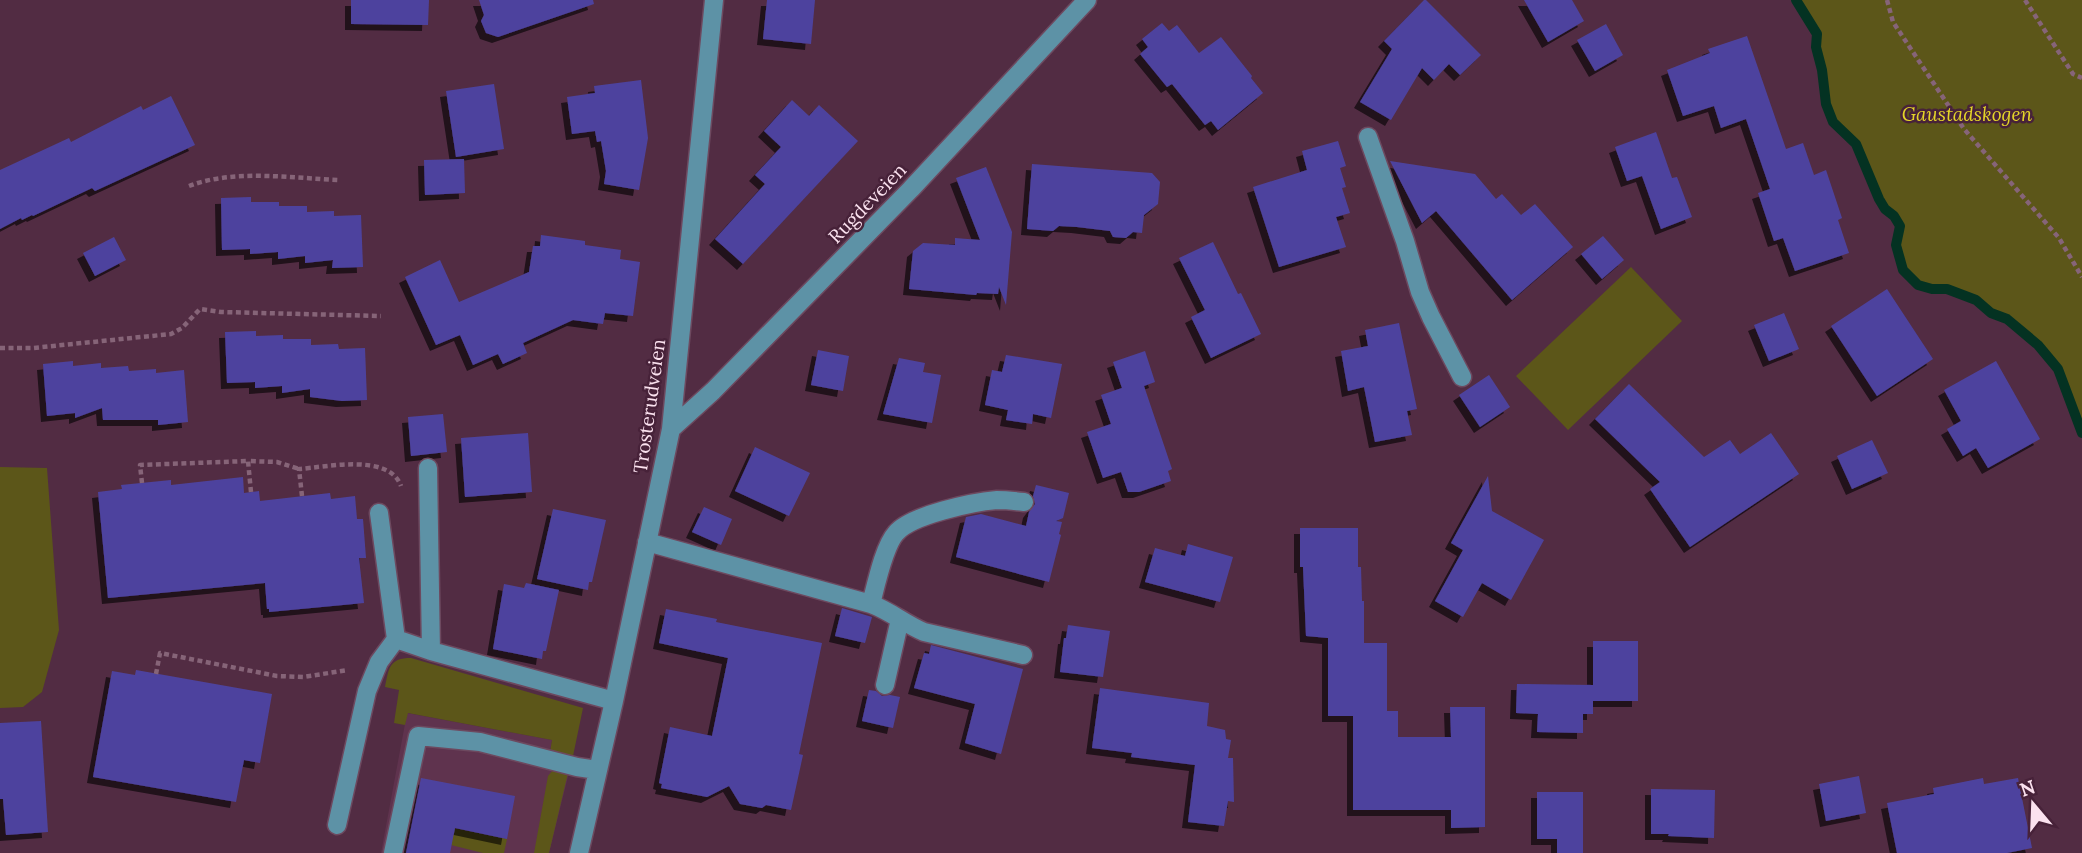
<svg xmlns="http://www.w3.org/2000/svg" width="2082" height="853" viewBox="0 0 2082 853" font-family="Lora,serif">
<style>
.built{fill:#5f334e}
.green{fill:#5c5619}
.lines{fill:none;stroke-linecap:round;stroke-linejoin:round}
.stream{stroke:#043222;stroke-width:10}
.building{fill:#4d439e;filter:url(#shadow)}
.minor-casing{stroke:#6d495f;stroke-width:21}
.path{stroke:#866478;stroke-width:4.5;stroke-dasharray:5 3.5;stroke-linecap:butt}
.minor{stroke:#5d92a6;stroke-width:18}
.labels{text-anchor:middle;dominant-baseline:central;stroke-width:5;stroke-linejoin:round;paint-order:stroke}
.park-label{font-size:19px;font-style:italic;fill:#e4d528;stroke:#472239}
.street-label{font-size:19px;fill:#fbe2ef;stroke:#472239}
</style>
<defs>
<filter id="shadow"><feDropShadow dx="-6" dy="6" stdDeviation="0" flood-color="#0009"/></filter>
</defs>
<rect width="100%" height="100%" fill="#522c43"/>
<path class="built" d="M407 713 552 740 550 752 573 756 549 853H381Z"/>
<path class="green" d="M1796 0H2082V433L2058 369 2038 345 2007 319 1991 313 1976 300 1947 289H1932L1918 285 1903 270 1896 245 1900 226 1894 216 1885 209 1879 199 1856 144 1833 122 1826 104 1822 70 1816 47 1817 34Z
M1631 267 1682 321 1568 430 1516 376Z
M0 467 47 468 59 630 42 692 23 707 0 708Z
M411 658 583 708 573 756 550 752 552 740 408 713 405 725 394 723 399 690 385 687C389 668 389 658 411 658Z
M553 770 568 773 549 853H534L548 776Z
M454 828 507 839 504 853H483L451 845Z"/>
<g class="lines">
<path class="stream" d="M1796 0 1817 34 1816 47 1822 70 1826 104 1833 122 1856 144 1879 199 1885 209 1894 216 1900 226 1896 245 1903 270 1918 285 1932 289H1947L1976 300 1991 313 2007 319 2038 345 2058 369 2082 433"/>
</g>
<path class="building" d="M351 0H429L428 25 351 24Z
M479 0H593L594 4 498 37 486 33 481 21 484 15Z
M767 0H815L811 44 763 39Z
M1424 0H1426L1481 55 1460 75 1449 64 1434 80 1422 68 1391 120 1360 102 1392 49 1384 41Z
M1524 0H1572L1584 21 1548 42Z
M1162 23 1169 31 1177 25 1199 53 1221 37 1252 76 1251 78 1263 93 1218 130 1211 121 1205 125 1172 84 1167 87 1140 54 1148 47 1142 39Z
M1606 24 1623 55 1595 71 1577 40Z
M1747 36 1786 149 1803 143 1814 175 1826 170 1842 218 1838 220 1849 253 1795 271 1783 238 1774 241 1758 193 1770 189 1746 119 1721 128 1714 106 1683 116 1667 70 1710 53 1708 49Z
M641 80 648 138 639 190 604 184 606 171 601 141 597 142 595 131 572 134 567 97 595 93 594 86Z
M494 84 504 149 456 157 446 91Z
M171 96 195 145 95 191 92 188 33 216 32 215 22 220 21 218 0 229V170L69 138 71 142 141 106 143 110Z
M792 100 809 116 819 105 858 141 743 264 715 239 765 184 755 175 781 147 764 131Z
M1656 132 1672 178 1677 177 1692 217 1661 229 1642 176 1627 181 1615 147Z
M1338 141 1346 166 1340 168 1346 187 1342 188 1350 213 1336 217 1346 247 1279 267 1253 187 1307 170 1302 151Z
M464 159 465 193 425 195 424 160Z
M1390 161 1475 174 1496 199 1502 194 1521 215 1535 204 1573 247 1512 300 1436 211 1422 223Z
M1032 164 1152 173 1160 182 1158 204 1144 215 1142 233 1133 232 1126 238 1113 237 1110 231 1077 227 1059 226 1053 231 1027 229Z
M986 167 1012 232 1006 305 999 287 998 294 977 293 976 295 909 289 913 251 923 243 955 245V238L980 240 956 178Z
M251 197V202H279V206H307V212L334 211V216L361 215 363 267 332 268 333 260 305 263V256L278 259V252L250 254V249L222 250 221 198Z
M541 235 585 241V245L621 250 620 259 640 262 633 316 605 313 603 324 573 320 523 343 527 353 503 364 498 354 473 365 460 335 436 345 405 277 440 260 459 302 529 272 533 246H540Z
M1603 236 1624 260 1602 279 1581 254Z
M114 237 126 260 95 276 83 253Z
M1213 242 1238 294 1241 293 1261 334 1211 358 1191 317 1205 310 1179 258Z
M1887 289 1933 359 1877 396 1831 326Z
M1784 313 1799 349 1769 361 1754 325Z
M1399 323 1417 409 1407 411 1412 435 1375 442 1364 387 1348 391 1341 351 1368 346 1365 330Z
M256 331V336L283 335V339H311V345L338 344 339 349 365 348 367 400 342 401 310 397V389L282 393V386L255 388V382L227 383 225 332Z
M818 350 849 356 843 391 811 385Z
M1145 351 1155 382 1144 386 1172 469 1168 471 1171 481 1139 492H1128L1121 472 1103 478 1087 432 1111 424 1101 395 1122 388 1113 362Z
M1006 355 1062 364 1051 418 1033 414 1032 424 1006 420 1008 410 985 405 992 370 1002 372Z
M899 358 925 363 923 372 941 375 932 423 883 414Z
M73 361V366L101 363V368L128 366 129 371 156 369V373L184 370 188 422 158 425V420H103L102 408 75 418V413L47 416 43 364Z
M1996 361 2040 439 1988 468 1976 448 1963 456 1947 429 1961 421 1944 390Z
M1489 375 1510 407 1480 427 1459 395Z
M1629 384 1704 457 1730 440 1740 454 1771 433 1799 474 1690 547 1650 489 1660 482 1595 419Z
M443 414 447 452 411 456 408 417Z
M528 433 532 492 465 497 461 438Z
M1872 440 1888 473 1852 489 1837 456Z
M755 447 810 473 789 516 735 491Z
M1488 476 1492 511 1544 540 1511 600 1482 583 1463 617 1435 601 1463 550 1451 543Z
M243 477 244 493 259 491 260 501 330 493 331 499 355 496 357 519H363L366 558H359L364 603 269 612V609H267L265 583 108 598 98 492 122 489 121 485 171 480V485Z
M1036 485 1069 493 1063 518 1056 521 1062 522 1059 534 1061 535 1049 582 956 557 966 517 981 514 1026 526 1029 512 1035 504 1033 496Z
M704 507 732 519 721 545 692 532Z
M553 509 606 520 592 582H589L588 590 537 579Z
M1300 528H1358V567H1361L1362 601H1364V643H1387V711H1398V737H1451L1450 707H1485V827L1451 828V810H1353V716H1328V638L1306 636 1303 567H1300Z
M1188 544 1233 557 1220 602 1145 582 1155 548 1185 556Z
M526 583 559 590 546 651H543L542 659 493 649 504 584 524 588Z
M842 608 872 617 865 643 835 636Z
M666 609 717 619 716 622 822 643 799 754 803 755 791 810 766 805 762 808 740 804 729 786 707 797 661 788 662 784 659 783 670 727 712 736 728 658 659 643Z
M1068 625 1110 631 1103 677 1060 672 1064 638H1066Z
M1593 641H1638V701H1593V714H1583V733L1537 732 1538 714 1516 713 1517 684 1593 685Z
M931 645 1023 669 1001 754 965 743 975 704 914 688 924 653 929 654Z
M136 670 272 694 260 763 244 760 236 802 93 777 112 671 135 675Z
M1100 688 1209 703 1207 726 1225 730 1226 739 1231 740 1228 758H1233L1234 802 1228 801 1224 826 1188 822 1195 765 1131 757 1132 753 1092 748Z
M869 690 876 691 882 696 890 695 900 697 893 728 862 721Z
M41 721 48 832 6 835 3 799H0V723Z
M1859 776 1866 813 1826 821 1819 784Z
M421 778 515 796 507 839 455 828 450 853H406Z
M1983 778 1984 784 2018 778 2032 848 2007 853H1897L1887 803 1934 794 1933 788Z
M1651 789 1715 790 1714 838 1668 836 1669 834H1651Z
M1537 792H1583V853H1557V839H1537Z"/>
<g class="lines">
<g class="minor-casing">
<path id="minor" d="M1368 137 1405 241 1420 292 1431 317 1462 377
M671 429 713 391 911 189 1087 0
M428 468 431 651
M379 513 396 639 431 651 614 701
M647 542 871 604C890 611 905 624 924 632L1023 655
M871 604C876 585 884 546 896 533 911 515 973 502 997 500 1006 500 1015 501 1024 502
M885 685 900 619
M337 825 367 691 379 662 396 639
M393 853 418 736 480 742 577 767 597 770
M579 853 614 701 671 429 714 0"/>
</g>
<path class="path" d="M1887 0 1893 22 1964 129 2059 238 2082 277
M2025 0 2073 74 2082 78
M189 186C233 169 291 178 338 180
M0 348H33L171 334 182 328 200 309 221 312 381 316
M142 483 140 465 248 461
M251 492 248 461 277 462 299 469
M302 496 299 469C327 467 389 453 401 486
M156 674 160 653 277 676 303 677 348 670"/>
<use href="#minor" class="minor"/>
</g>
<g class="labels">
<g class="park-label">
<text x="1967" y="114">Gaustadskogen</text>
</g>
<g class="street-label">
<text transform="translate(867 203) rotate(-46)">Rugdeveien</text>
<text transform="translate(649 406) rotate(-82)">Trosterudveien</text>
</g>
</g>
<g transform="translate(2033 804) rotate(341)" stroke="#472239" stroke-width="5" paint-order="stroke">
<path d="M0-5L12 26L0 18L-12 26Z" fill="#fbe2ef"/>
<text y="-10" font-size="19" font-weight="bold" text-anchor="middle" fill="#fbe2ef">N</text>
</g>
</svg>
